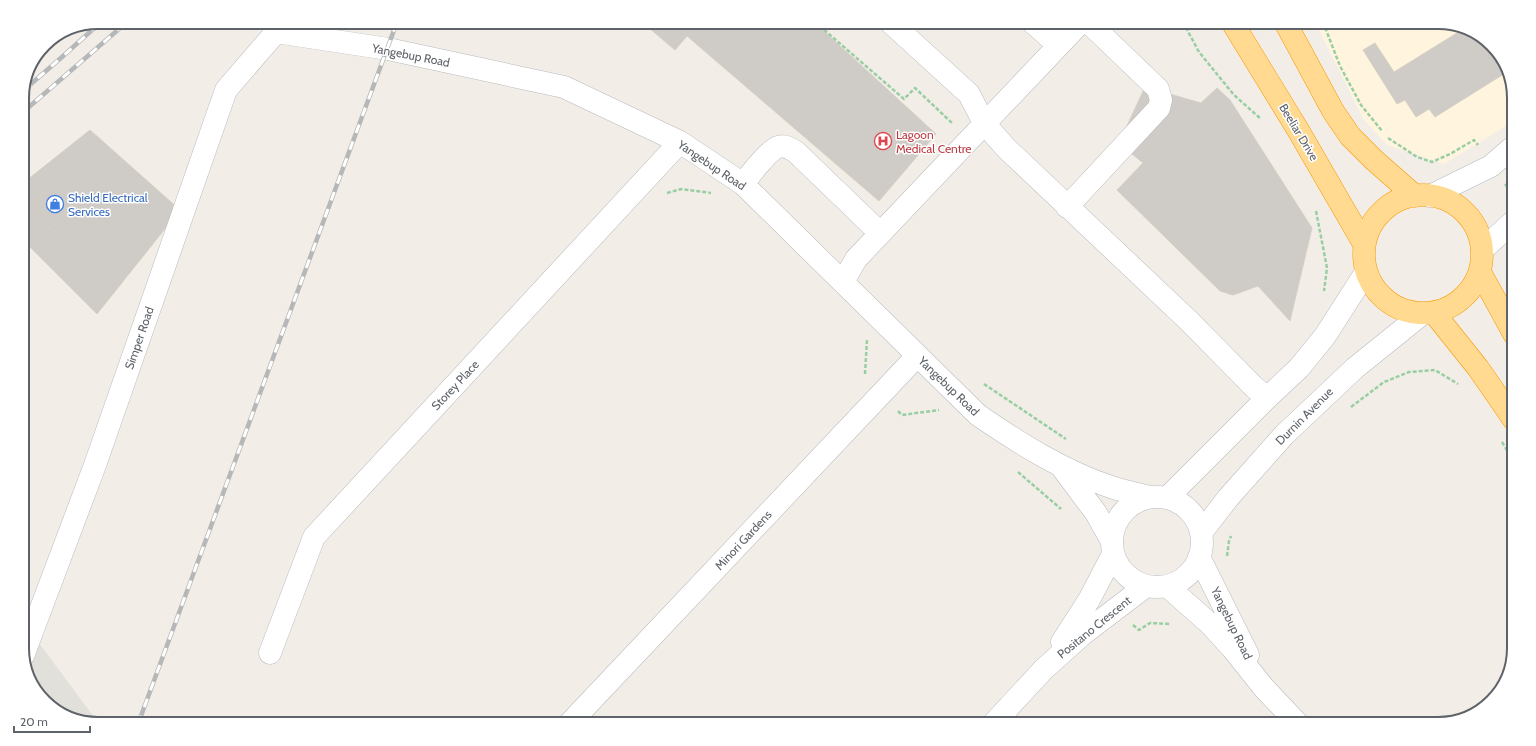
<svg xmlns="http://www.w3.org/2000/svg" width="1536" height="746" viewBox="0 0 1536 746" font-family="Cabin,sans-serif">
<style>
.commercial{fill:#fff5de}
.industrial{fill:#e2e0db}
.building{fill:#cfcbc6;stroke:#d7d0c4}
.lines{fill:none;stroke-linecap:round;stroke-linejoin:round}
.minor-casing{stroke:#b7babf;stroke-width:23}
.highway-casing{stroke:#f89700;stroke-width:23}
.path{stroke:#99cea4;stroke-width:2.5;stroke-dasharray:4 2;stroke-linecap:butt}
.minor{stroke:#fff;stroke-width:22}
.highway{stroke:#ffda90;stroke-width:22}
.rail-casing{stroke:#b6b7b8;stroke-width:4.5}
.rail{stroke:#fff;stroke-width:3;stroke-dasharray:9;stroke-linecap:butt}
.labels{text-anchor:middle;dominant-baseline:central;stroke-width:3;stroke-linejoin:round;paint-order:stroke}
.street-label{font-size:12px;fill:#5e6369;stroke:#fff}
.health-label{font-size:12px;fill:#be3a42;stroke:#fff;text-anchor:start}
.shop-label{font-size:12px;fill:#366cbe;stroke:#fff;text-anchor:start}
.rim{fill:none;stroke:#5e6369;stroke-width:2}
</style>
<rect width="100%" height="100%" fill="#f2eee7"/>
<path class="commercial" d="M1315 22H1438L1472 30 1501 55 1514 93V121L1444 164 1387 145 1364 120Z"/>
<path class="industrial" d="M22 620 99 724 64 716 35 691 22 653Z"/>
<path class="building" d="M642 22H814L936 134 879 201 687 36 675 50Z
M1465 28 1472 30 1501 55 1507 72 1435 117 1429 109 1416 117 1405 100 1397 104 1363 50 1375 43 1394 72Z
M1145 87 1201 103 1217 88 1230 100 1312 228 1290 321 1258 286 1233 295 1220 291 1117 190 1143 163 1119 143Z
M90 130 180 210 97 314 22 239V184Z
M57 181 76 202 78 206 69 208 50 229 30 207Z"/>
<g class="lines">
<g class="minor-casing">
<path id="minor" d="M890 22 969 94 984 123 1006 148 1189 321 1254 387 1267 398
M1032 22 1058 45
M743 184C749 176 769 150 778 147 785 145 790 148 796 152L880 233
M1430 196 1491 166 1514 146
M1067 207 1159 108 1161 100 1158 89 1088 22
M1482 250 1514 221
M843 282 856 259 1081 22
M1063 469 1096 513 1111 540
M1112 542a45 45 0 1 1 90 0a45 45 0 1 1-90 0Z
M1167 498 1267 398 1299 368 1325 336 1366 272
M1201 533 1228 498 1284 435 1355 368 1422 314
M1199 557 1248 655
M1167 586 1210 624 1232 648 1264 688 1298 724
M1062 642 1089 600 1113 554
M270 653 314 537 680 142
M23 656 95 465 226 90 276 32 388 49 564 87 680 142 743 184 978 415C1019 443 1063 471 1111 487 1123 491 1137 494 1150 497
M569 724 917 356
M993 724 1044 669 1083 634 1146 586"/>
</g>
<g class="highway-casing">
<path id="highway" d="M1232 22 1298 130 1364 244
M1285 22 1333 111 1350 136 1374 160 1415 196
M1364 254a59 59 0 1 1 118 0a59 59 0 1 1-118 0Z
M1480 272 1514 334
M1434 313 1478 368 1514 420"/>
</g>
<path class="path" d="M815 22 904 99 915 88 952 123
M1183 22 1199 52 1234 95 1261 119
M1323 22 1340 66 1361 105 1382 131
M1388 138 1417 157 1432 162 1450 154 1474 140 1478 145
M1505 184 1514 196
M667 193 681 189 711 193
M1316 211 1327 268 1324 291
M865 374 867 339
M984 384 1066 439
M1351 407 1384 382 1409 372 1435 370 1458 384
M898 411 902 415 939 410
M1502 442 1514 462
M1018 472 1061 509
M1227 556 1229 541 1231 536
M1133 625 1139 630 1150 623 1171 624"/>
<use href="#minor" class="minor"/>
<use href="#highway" class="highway"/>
<g class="rail-casing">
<path id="rail" d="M24 90 62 57 101 22
M22 113 127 22
M138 724 397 22"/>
</g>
<use href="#rail" class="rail"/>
</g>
<defs>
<g id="hospital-ring" transform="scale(0.9)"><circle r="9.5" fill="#fff" stroke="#e0444e" stroke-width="1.5"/><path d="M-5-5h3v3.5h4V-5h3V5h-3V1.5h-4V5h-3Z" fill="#e0444e"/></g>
<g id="shop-ring" transform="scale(0.9)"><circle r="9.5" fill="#fff" stroke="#3f7fe0" stroke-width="1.5"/><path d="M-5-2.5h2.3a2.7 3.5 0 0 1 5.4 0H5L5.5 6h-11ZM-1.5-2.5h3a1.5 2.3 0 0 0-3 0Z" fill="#3f7fe0"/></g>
</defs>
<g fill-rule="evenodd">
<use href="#hospital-ring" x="883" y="141"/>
<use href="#shop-ring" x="55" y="204"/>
</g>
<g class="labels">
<g class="street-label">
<text transform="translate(411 55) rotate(11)">Yangebup Road</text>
<text transform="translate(1299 132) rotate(59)">Beeliar Drive</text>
<text transform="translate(712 165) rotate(34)">Yangebup Road</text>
<text transform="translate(139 338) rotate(-71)">Simper Road</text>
<text transform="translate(455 385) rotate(-47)">Storey Place</text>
<text transform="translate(949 386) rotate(44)">Yangebup Road</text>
<text transform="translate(1304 416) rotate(-45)">Durnin Avenue</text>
<text transform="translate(743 540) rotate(-47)">Minori Gardens</text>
<text transform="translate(1232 623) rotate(64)">Yangebup Road</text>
<text transform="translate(1094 627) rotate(-39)">Positano Crescent</text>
</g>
<g class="health-label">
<text x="896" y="134">Lagoon<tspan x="896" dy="14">Medical Centre</tspan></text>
</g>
<g class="shop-label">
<text x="68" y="197">Shield Electrical<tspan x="68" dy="14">Services</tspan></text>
</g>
</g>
<path d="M0 0H1536V746H0ZM98 29H1438A69 69 0 0 1 1507 98V648A69 69 0 0 1 1438 717H98A69 69 0 0 1 29 648V98A69 69 0 0 1 98 29Z" fill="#fff" fill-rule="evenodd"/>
<path class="rim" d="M98 29H1438A69 69 0 0 1 1507 98V648A69 69 0 0 1 1438 717H98A69 69 0 0 1 29 648V98A69 69 0 0 1 98 29Z"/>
<path d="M14 726v6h76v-6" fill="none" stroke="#5e6369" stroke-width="2"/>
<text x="20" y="726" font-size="12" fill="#5e6369" stroke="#ffffff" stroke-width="3" paint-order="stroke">20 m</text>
</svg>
